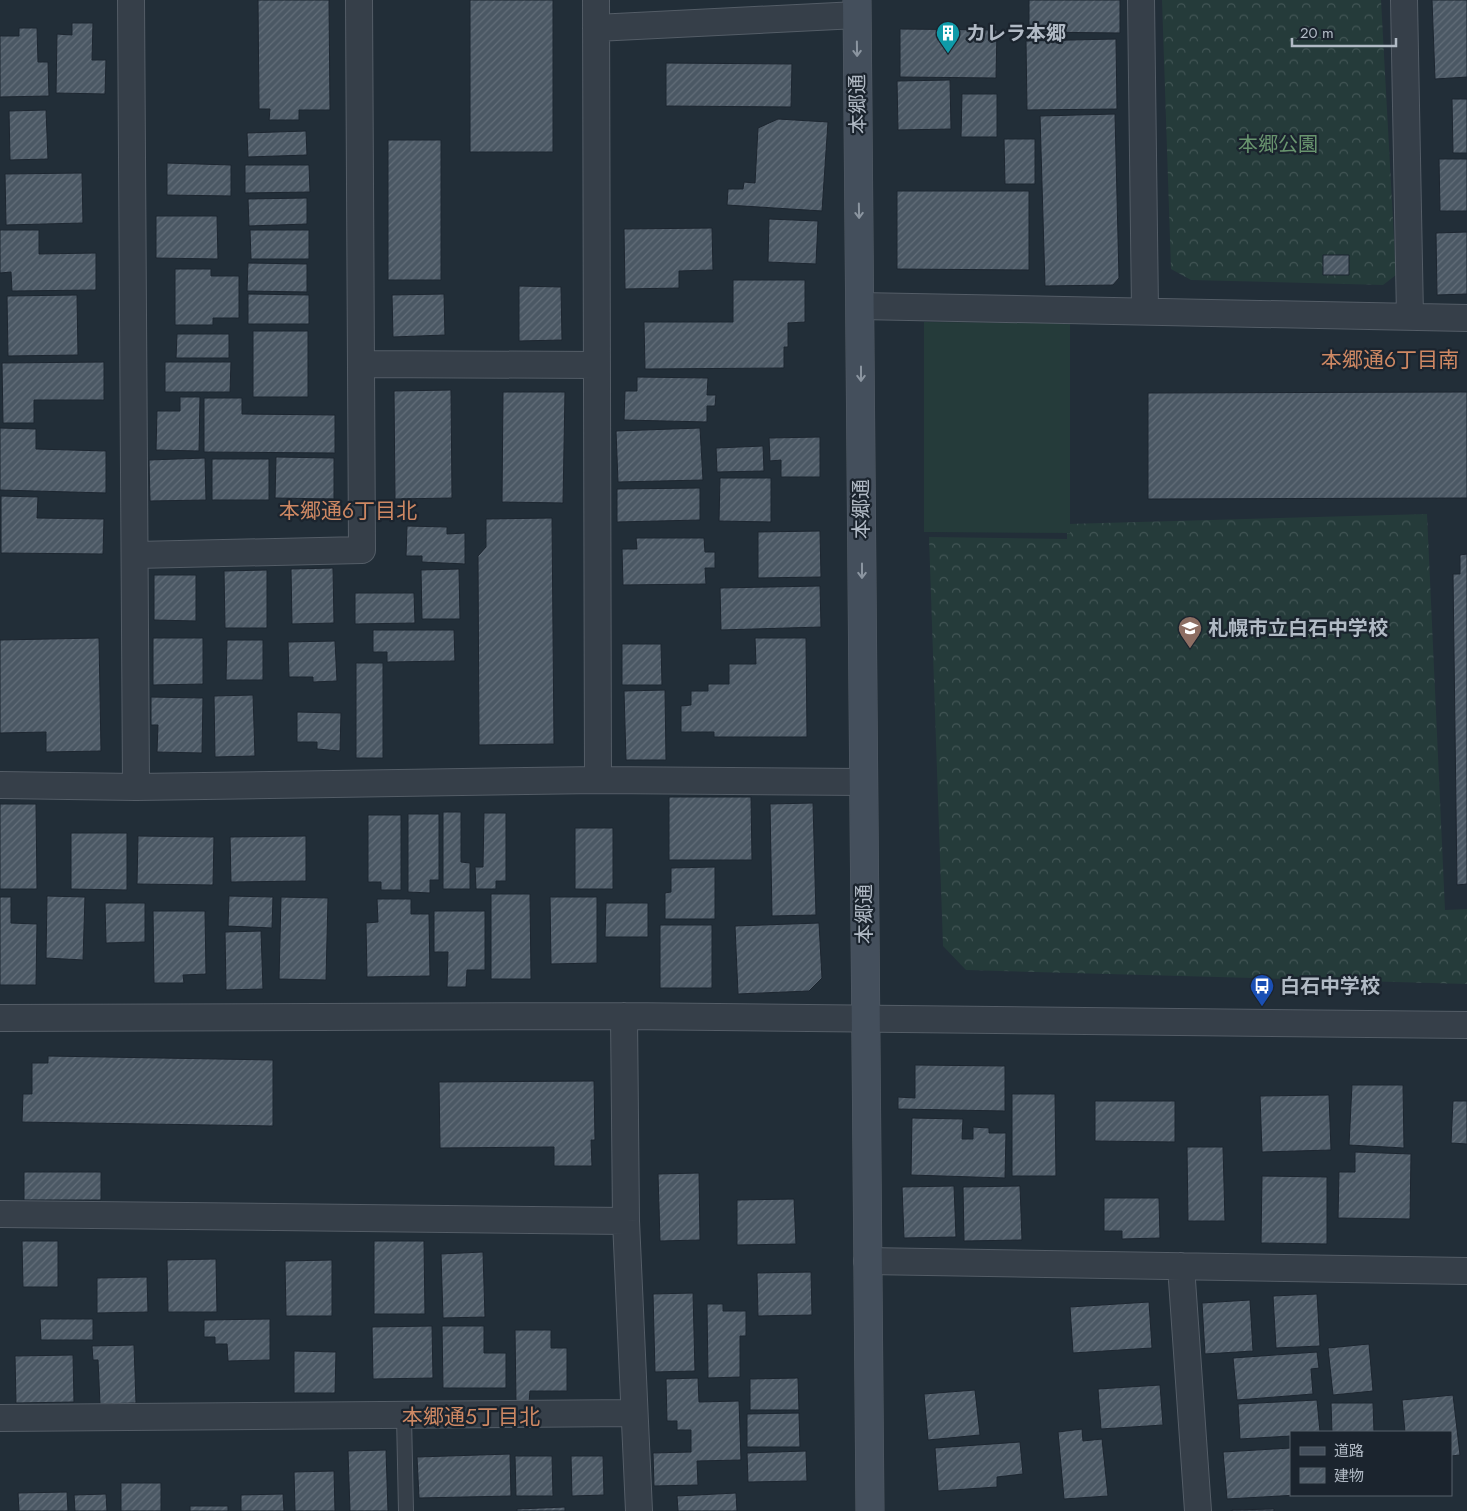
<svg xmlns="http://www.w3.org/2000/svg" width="1467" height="1511" viewBox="0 0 1467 1511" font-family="Jost,'Noto Sans JP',sans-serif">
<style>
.forest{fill:url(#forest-crowns)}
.pitch{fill:#253b3a}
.building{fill:url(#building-hatch);stroke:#1d2630}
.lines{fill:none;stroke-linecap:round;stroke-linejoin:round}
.lane-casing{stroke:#545d67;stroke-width:16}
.street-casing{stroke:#545d67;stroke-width:28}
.secondary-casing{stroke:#545d67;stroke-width:29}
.lane{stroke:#363f49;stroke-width:14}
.street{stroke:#363f49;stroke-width:26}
.secondary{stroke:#444f5c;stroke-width:28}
.oneway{stroke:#8b95a0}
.labels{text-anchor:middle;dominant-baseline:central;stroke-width:4.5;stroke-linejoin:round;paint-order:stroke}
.poi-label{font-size:20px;font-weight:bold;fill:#b1bac5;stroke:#1b242e;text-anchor:start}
.street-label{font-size:20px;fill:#b1bac5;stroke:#1b242e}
.park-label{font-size:20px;fill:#69956f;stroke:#1b242e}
.neighbourhood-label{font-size:21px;fill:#ce8863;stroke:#1b242e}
</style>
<defs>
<pattern id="forest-crowns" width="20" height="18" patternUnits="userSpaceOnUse" patternTransform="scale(1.25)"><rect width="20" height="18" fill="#253b3a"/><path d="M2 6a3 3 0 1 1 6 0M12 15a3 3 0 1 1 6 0" fill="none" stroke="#425555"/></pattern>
<pattern id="building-hatch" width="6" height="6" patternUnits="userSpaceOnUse" patternTransform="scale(1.25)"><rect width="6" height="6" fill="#4b5864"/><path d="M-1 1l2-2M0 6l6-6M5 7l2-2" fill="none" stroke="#636e79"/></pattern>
</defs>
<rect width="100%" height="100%" fill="#222e38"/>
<path class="forest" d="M1162 0H1381L1396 275 1383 285 1191 280 1171 269Z
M1427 514 1445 910 1467 909V984L966 970 943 946 929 537 1067 539V524Z"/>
<path class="pitch" d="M924 322 1070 323V533L924 532Z"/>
<path class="building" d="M258 0H329L330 110H299V120H269L270 109H259Z
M470 0H553V152H470Z
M1029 0H1120V33L1029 32Z
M1432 0H1467V77L1435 79Z
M72 23H93L92 60H106L105 94 56 93 57 34 72 35Z
M19 28H37L38 62H48L49 96 0 97V36H19Z
M900 29 997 30 996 78 900 77Z
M1116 39 1117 109 1027 110 1026 41Z
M666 63 792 64 791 107 666 106Z
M950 80 951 129 898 130 897 81Z
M962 94H997V137H961Z
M1452 99H1467V153H1453Z
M46 110 48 159 10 160 9 111Z
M1115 114 1119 278 1113 285 1045 286 1040 116Z
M778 119 828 122 822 211 727 205 728 189H743L744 182 755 183 758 128Z
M306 131 307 155 248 157 247 133Z
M1004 139H1035V184H1005Z
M388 140H441V280H388Z
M1439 159H1467V211H1440Z
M167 163 231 165V196L167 195Z
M245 165H309L310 192 245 193Z
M82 173 83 223 6 225 5 174Z
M897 191H1029V270L897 269Z
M307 198V224L249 226 248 199Z
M156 216H217L218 259 156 258Z
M769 219 818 221 816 264 768 262Z
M712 228 713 270 679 271V288L625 289 624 229Z
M0 230H39V254L96 253V290L12 291 11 272 0 273Z
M250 230H309V259H251Z
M1467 232V294L1437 295 1436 233Z
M1323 255H1349V275H1323Z
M248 263 307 264V292L247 291Z
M175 269H211V276H239V318H213V325H175Z
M733 280H805V322L788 323V347H784V368L645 369 644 322H733Z
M519 286 561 287 562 340 519 341Z
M248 294 309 295V324H248Z
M444 294 445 335 393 337 392 295Z
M77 295 78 355 8 356 7 296Z
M253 331H308V397H253Z
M177 334H229V358H176Z
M104 362V400H34V423H3L2 363Z
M165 362H231L230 392H165Z
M637 377 708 378 707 395H716L715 406H707V422L624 420 625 391H637Z
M451 390 452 498 395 499 394 391Z
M503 392H565L563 503 502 502Z
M1467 392V498L1148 499V393Z
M180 397H200L199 451 156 450 157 411H180Z
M204 398H242V414L335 415V453L204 452Z
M0 428 36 429V449L106 451V493L0 490Z
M700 428 703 480 618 482 616 431Z
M820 437V477H781V460L770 461 769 438Z
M763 446 764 471 717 472 716 448Z
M276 457 334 458V499L275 498Z
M205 458 206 500 150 501 149 460Z
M212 459H269V500H212Z
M720 478H771V522L719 521Z
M700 488V520L617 522V489Z
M1 496 38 497 37 518 104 519 103 554 1 553Z
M552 518 554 744 479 745 478 556 486 547V519Z
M407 526 447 527V534L465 533V564L422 562V556H406Z
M820 531 821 577 758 578V532Z
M636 538H704L705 552H715V568H705L706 584 623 585 622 549H637Z
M1467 554V884L1457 885 1453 574H1460V555Z
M333 568 334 623 292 624 291 569Z
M459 569 460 619H422L421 570Z
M267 570V628H225L224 571Z
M154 575H196V621L154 620Z
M820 586 821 627 721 630 720 588Z
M355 593H414L415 623 355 624Z
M373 630H454L455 661 387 662V652H373Z
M99 638 101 751 46 752V732L0 733V640Z
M153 638H203V684L153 685Z
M755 638H806L807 737H714V732H681V706L691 705V691H708V684H729V664H756Z
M227 640H263V680H226Z
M335 641 337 681 313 682V677H289L288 642Z
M622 644H661L662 685H622Z
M356 663H383V758H356Z
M665 690 666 760H626L624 691Z
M253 695 255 756 215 757 214 696Z
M151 697 203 698 202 753 157 752 158 725H151Z
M297 712 341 713 340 751 317 749V742H297Z
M669 797H751L752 860H669Z
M813 803 816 915 772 916 770 804Z
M0 804H36L37 889H0Z
M443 812H461V862L470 863V889H443Z
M484 813H506V881H496V889H476L475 867H483Z
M408 814H439V880H430V893L408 892Z
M368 815H401V890H381V882H368Z
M575 828H613V889H575Z
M71 833H127V890L71 889Z
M138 836 214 837 213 885 137 884Z
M306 836V881L231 882 230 837Z
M715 867V919H665V893L671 892V868Z
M491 894H530L531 979H491Z
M47 896 85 897 83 960 46 958Z
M229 896 273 897 272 928 228 926Z
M0 897H11V923L37 924 36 985H0Z
M281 897 328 898 326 980 279 979Z
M550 897H597V963L551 964Z
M377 899H411V914H429L430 976 367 977 366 923 378 922Z
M105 903H145V942L106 943Z
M606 903H648V937H605Z
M153 911H205L206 974 183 975 184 983H154Z
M434 911H485V970H467L466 987H447L448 952H434Z
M819 923 822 978 809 991 738 994 735 926Z
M660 925H712V988H660Z
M261 931 263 989 226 990 225 932Z
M48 1056 273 1060V1126L22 1122 23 1094H32V1063H48Z
M915 1065 1005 1066V1111L898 1109V1097L915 1098Z
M594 1081 595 1140H591L592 1166H554V1147L440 1148 439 1082Z
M1352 1085H1403L1404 1148 1349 1145Z
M1012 1094H1055L1056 1176H1012Z
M1329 1095 1331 1150 1262 1152 1260 1096Z
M1095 1101H1175V1142L1095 1141Z
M1453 1101H1467V1144L1451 1143Z
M912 1118 963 1119 962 1139H973V1127L989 1128V1133H1006L1005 1178 911 1175Z
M1187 1147H1223L1225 1221H1188Z
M1355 1152 1411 1154 1410 1219 1338 1218 1339 1172H1355Z
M24 1172H101V1200H24Z
M699 1173 700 1240 660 1241 658 1174Z
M1262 1176 1327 1177V1244L1261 1243Z
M954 1186 956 1237 904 1238 902 1187Z
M1020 1186 1022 1240 964 1241 963 1187Z
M1104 1198H1159L1160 1238 1122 1239V1231H1104Z
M794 1199 796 1244 737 1245V1200Z
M22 1241H58V1287H23Z
M374 1241H424L425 1314H374Z
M483 1252 485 1317 443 1318 441 1254Z
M216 1259 217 1312H168L167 1260Z
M332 1260V1316H286L285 1261Z
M811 1272 812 1315 758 1316 757 1273Z
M147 1277 148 1312 97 1313V1278Z
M693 1293 695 1371 655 1372 653 1294Z
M1317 1294 1320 1346 1276 1348 1273 1296Z
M1250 1300 1253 1351 1205 1354 1202 1303Z
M1149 1302 1152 1348 1073 1353 1070 1307Z
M707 1304H723V1311H746V1336H740V1377L708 1378Z
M40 1319H93V1340H41Z
M270 1319V1360L228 1361 227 1344H215V1337H204V1320Z
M432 1326 433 1378 373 1379 372 1327Z
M442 1326H484V1353H506V1388H443Z
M515 1330H551V1348H567V1391H530L529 1402H516Z
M1369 1344 1373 1391 1333 1395 1328 1348Z
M134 1345 136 1403 100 1404 98 1360H93L92 1346Z
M294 1351 336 1352 335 1393H294Z
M1317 1352 1319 1368 1311 1369 1313 1394 1237 1400 1233 1358Z
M73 1355 74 1402 16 1403 15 1356Z
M698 1378 699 1402 739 1401 741 1460 697 1461 698 1485 654 1486 653 1453 691 1452V1430H677V1421H667L666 1379Z
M798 1378 799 1410H750V1379Z
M1160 1385 1163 1425 1101 1429 1098 1389Z
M975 1390 980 1435 928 1440 924 1394Z
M1453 1395 1460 1455 1451 1456V1432H1405L1402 1400Z
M1317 1400 1320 1432H1291V1436L1240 1439 1238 1404Z
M1331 1403H1373L1374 1432H1332Z
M799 1413 800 1447H747V1414Z
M1082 1429 1083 1441 1102 1439 1108 1496 1064 1499 1058 1432Z
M1020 1442 1023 1474 997 1477V1487L938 1491 935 1448Z
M1291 1448V1495H1298L1227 1499 1223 1452Z
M386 1450 388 1511H350L348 1451Z
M806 1451 807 1481 748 1482 747 1453Z
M510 1454 511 1496 419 1498 417 1457Z
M515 1456H552L553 1496H516Z
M571 1456H603L604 1495 572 1496Z
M334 1471 335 1511H295L294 1472Z
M121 1483H161V1511H121Z
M67 1492 68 1511H19L18 1493Z
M736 1493 737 1511H678L677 1496Z
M106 1494 107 1511H75L74 1495Z
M283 1494 284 1511H241V1495Z
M190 1506H228V1511H190Z
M565 1507V1511H517V1509Z
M1274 1509V1511H1232V1510Z"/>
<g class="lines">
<g class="lane-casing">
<path id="lane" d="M404 1416 406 1511"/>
</g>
<g class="street-casing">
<path id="street" d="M131 0 136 787
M596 0 598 780
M1141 0 1145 310
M1404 0 1410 317
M596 28 857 15
M860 306 1467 318
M361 364 597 365
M136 555 362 550 359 0
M0 785 136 787 598 780 863 782
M624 1016 626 1221 639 1511
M0 1018 624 1016 1467 1025
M0 1214 626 1221
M867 1261 1467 1271
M1181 1266 1198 1511
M0 1418 633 1413"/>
</g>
<g class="secondary-casing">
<path id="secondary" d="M857 0 870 1511"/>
</g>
<use href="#lane" class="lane"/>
<use href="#street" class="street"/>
<use href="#secondary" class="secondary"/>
</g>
<defs><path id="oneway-shaft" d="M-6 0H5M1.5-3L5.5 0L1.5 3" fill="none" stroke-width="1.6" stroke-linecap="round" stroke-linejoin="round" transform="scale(1.25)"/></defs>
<g class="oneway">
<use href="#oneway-shaft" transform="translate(857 49) rotate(89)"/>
<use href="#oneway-shaft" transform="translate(859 211) rotate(89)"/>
<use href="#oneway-shaft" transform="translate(861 374) rotate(90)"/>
<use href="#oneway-shaft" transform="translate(862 571) rotate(90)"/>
</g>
<defs>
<g id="building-pin" transform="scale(1.25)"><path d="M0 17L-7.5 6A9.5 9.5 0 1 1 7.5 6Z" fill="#0f9aa8" stroke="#1b242e"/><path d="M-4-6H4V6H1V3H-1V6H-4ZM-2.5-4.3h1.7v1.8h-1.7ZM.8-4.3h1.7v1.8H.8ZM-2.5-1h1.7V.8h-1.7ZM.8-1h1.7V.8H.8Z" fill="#fff"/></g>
<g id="school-pin" transform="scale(1.25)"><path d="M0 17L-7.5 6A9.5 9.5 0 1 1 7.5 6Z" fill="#8d6e63" stroke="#1b242e"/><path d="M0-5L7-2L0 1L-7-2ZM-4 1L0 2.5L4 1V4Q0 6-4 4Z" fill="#fff"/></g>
<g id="bus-pin" transform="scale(1.25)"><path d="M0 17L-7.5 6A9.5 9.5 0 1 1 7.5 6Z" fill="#1a4fb4" stroke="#1b242e"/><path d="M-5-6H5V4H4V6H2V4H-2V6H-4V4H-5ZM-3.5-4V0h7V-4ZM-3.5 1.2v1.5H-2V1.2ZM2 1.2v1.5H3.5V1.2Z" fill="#fff"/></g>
</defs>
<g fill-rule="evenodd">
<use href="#building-pin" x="948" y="33"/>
<use href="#school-pin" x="1190" y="628"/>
<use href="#bus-pin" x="1262" y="986"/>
</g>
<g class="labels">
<g class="poi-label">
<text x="966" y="33">カレラ本郷</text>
<text x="1208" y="628">札幌市立白石中学校</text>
<text x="1280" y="986">白石中学校</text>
</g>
<g class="street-label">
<text transform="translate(858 104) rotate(-91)">本郷通</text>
<text transform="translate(861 509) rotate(-90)">本郷通</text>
<text transform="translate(864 914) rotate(-90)">本郷通</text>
</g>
<g class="park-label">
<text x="1278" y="144">本郷公園</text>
</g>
<g class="neighbourhood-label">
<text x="1390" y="360">本郷通6丁目南</text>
<text x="348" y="511">本郷通6丁目北</text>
<text x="471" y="1417">本郷通5丁目北</text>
</g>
</g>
<rect x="1290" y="1431" width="162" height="65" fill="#1b242e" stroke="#57606a"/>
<rect x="1300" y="1447" width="25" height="8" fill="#444f5c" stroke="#57606a"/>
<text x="1334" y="1456" font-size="15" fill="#b1bac5">道路</text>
<rect x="1300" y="1468" width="25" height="15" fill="url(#building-hatch)" stroke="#57606a"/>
<text x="1334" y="1481" font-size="15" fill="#b1bac5">建物</text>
<path d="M1292 38v8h104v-8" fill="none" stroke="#b1bac5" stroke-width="2.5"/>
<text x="1300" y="38" font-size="15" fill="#b1bac5" stroke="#1b242e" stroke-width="4" paint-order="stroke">20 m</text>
</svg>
